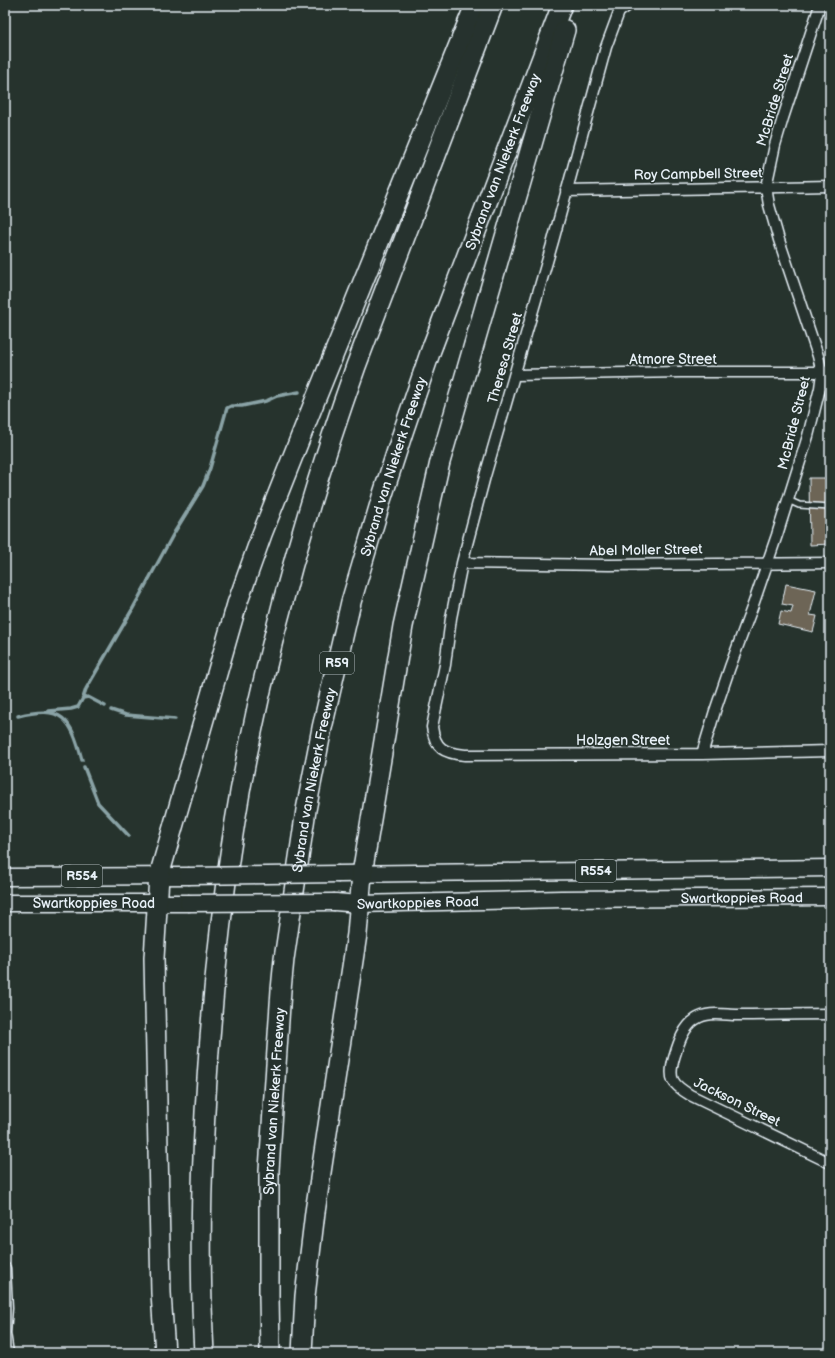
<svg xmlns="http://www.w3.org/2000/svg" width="835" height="1358" viewBox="0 0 835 1358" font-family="'Balsamiq Sans',sans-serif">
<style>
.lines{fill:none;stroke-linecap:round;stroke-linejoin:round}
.stream{stroke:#8aa3a6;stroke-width:3.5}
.building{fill:#6d6556;stroke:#e8f1f8}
.lane-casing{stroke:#e8f1f8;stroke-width:8}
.street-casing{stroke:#e8f1f8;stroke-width:13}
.primary-casing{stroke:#e8f1f8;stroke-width:19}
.highway-casing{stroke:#e8f1f8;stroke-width:22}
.lane{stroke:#26332d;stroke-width:5}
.street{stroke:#26332d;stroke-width:10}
.primary{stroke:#26332d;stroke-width:16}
.highway{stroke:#26332d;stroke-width:19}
.primary-bridge-casing{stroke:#e8f1f8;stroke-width:19;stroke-linecap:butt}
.primary-bridge{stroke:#26332d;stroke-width:16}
.labels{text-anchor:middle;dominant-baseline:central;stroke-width:3;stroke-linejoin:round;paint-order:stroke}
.shield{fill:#26332d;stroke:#aeb8bb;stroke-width:1}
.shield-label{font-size:13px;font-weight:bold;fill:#e8f1f8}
.street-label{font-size:14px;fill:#e8f1f8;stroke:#26332d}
</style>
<rect width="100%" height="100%" fill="#26332d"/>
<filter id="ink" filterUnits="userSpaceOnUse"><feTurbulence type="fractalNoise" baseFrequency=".025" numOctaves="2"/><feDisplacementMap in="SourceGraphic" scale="8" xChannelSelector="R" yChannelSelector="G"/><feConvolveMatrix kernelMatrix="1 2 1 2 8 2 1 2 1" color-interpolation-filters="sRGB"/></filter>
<g filter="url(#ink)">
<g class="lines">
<path class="stream" d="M83 698 86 689 132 610 174 533 203 486 210 468 227 408 231 406H242L266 401 277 396 299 392
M111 710 126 715 175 719
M48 711 71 709 78 707 83 698 88 697 105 706
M18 716C62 705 71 718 82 760
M84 767 98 803 129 836"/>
</g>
<path class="building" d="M809 478H830V544L810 545Z
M786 584 816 590 810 615 817 616 813 632 778 624 781 611 791 613 793 606 782 604Z"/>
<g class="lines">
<g class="lane-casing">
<path id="lane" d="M788 500 799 505 830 507"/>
</g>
<g class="street-casing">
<path id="street" d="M629 5 619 12 606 47 553 241 485 476 462 563 451 618 445 665 432 727C435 749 444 753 465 755L702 754 830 751
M566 191 830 186
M515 375 681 372H830
M462 563 609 565 830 563
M702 754 715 711 730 667 753 605 777 535 808 436 820 388 822 373 818 356 779 240 769 205 766 187 775 145 783 118 820 5
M830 1014C799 1014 769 1015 738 1015 724 1015 708 1011 696 1019 683 1027 678 1045 674 1058 668 1079 672 1084 690 1095L830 1163
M5 1268 7 1308 5 1333 8 1353"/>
</g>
<g class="primary-casing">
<g id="primary">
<path d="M339 874 830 868"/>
<path d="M5 877 188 876"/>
<path id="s1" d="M335 902 359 904 561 899 830 897"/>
<path id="s2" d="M5 903H188"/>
</g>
</g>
<g class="highway-casing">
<g id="highway">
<path d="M165 1353 161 1293 154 958 159 876 237 604 262 534 316 398 475 5"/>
<path d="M204 1353C198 1244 202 1134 211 1025 218 936 229 847 246 760 273 626 310 495 356 366L493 5"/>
<path id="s3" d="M270 1353 269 1296V1170L281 990 284 959 306 810 322 728 351 602 382 497 403 432 431 350 562 5"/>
<path d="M302 1353 305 1296 315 1212 357 934 362 874 403 626 440 462 565 30"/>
</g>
</g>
<use href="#lane" class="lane"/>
<use href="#street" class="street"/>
<use href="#primary" class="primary"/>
<use href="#highway" class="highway"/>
<g class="primary-bridge-casing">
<path id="primary-bridge" d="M188 876 339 874
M188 903 335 902"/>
</g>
<use href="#primary-bridge" class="primary-bridge"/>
</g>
</g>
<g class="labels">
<g class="shield">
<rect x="320" y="652" width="34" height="22" rx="3"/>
<rect x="576" y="860" width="40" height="22" rx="3"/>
<rect x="62" y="865" width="40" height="22" rx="3"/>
</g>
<g class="shield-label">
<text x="337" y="663">R59</text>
<text x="596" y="871">R554</text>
<text x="82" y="876">R554</text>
</g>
<g class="street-label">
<text transform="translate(775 100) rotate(-73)">McBride Street</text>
<text stroke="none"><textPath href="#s3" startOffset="1224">Sybrand van Niekerk Freeway</textPath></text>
<text transform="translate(698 174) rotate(-1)">Roy Campbell Street</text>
<text transform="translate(505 358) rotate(-74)">Theresa Street</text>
<text x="673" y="359">Atmore Street</text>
<text transform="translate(794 423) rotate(-76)">McBride Street</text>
<text stroke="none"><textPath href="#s3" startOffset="900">Sybrand van Niekerk Freeway</textPath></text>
<text transform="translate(646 550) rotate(-1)">Abel Moller Street</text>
<text x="623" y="740">Holzgen Street</text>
<text stroke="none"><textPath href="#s3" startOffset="576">Sybrand van Niekerk Freeway</textPath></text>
<text stroke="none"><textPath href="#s1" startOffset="407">Swartkoppies Road</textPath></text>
<text stroke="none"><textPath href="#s1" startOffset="83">Swartkoppies Road</textPath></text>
<text stroke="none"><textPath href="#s2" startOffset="89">Swartkoppies Road</textPath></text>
<text stroke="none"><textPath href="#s3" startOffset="252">Sybrand van Niekerk Freeway</textPath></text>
<text transform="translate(737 1102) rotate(26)">Jackson Street</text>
</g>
</g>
<rect width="835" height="1358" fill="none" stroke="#26332d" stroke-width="20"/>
<rect x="10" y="10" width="815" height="1338" fill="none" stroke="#e8f1f8" stroke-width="1.5" filter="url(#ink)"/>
</svg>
